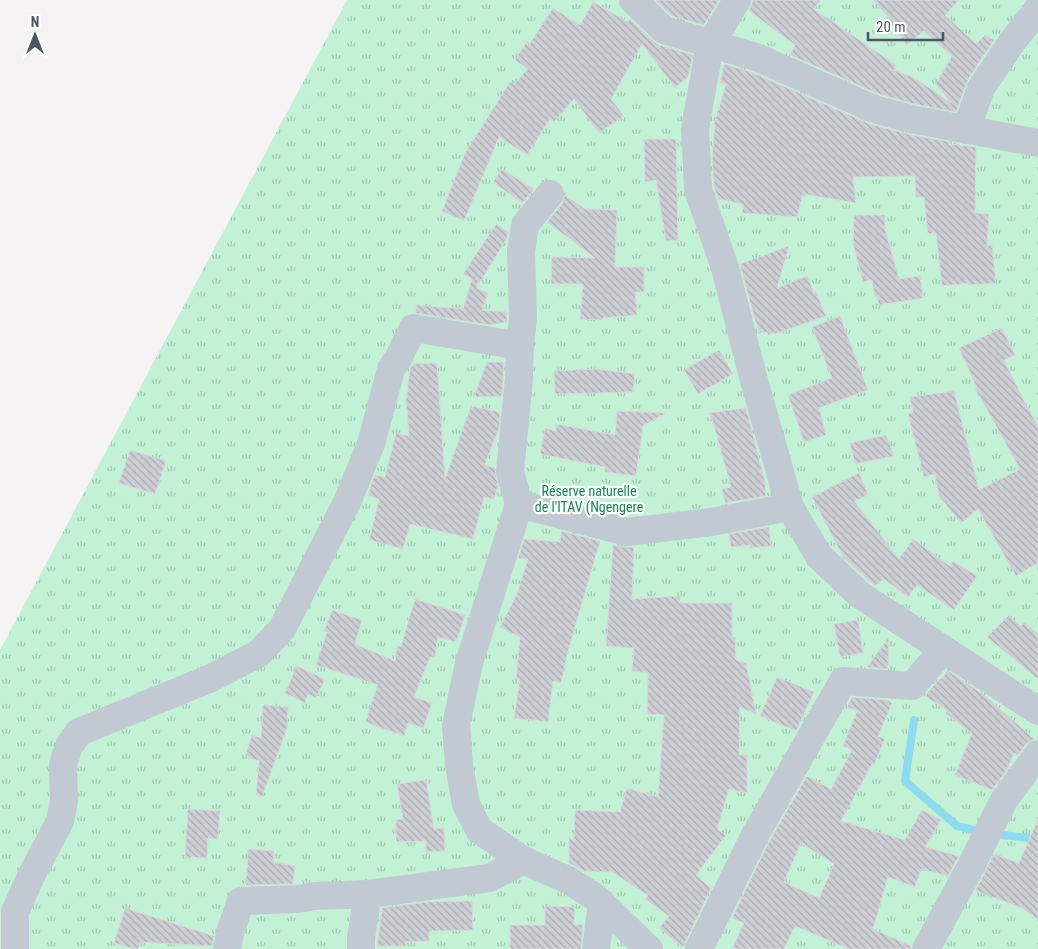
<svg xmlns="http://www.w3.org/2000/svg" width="1038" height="949" viewBox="0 0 1038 949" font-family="'Roboto Condensed',sans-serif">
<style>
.park{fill:url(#park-tufts)}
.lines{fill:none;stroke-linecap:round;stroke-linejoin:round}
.stream{stroke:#90daee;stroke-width:8}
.building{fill:url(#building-back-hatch);stroke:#d7d9de;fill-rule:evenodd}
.street{stroke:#c1cad2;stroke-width:28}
.labels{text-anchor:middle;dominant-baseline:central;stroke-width:4.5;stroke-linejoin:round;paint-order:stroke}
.park-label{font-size:14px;fill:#17864f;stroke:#fff}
</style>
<defs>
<pattern id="park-tufts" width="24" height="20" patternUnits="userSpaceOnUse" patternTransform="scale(1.25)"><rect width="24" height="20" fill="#c3f1d5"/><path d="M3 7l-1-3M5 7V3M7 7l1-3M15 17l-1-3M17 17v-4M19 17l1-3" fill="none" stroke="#a0c6b0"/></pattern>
<pattern id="building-back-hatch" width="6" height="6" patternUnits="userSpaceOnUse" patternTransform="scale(1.25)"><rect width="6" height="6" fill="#cdcfd5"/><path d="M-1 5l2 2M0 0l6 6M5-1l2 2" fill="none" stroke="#a8abb0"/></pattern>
</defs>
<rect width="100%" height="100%" fill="#f5f3f3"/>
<path class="park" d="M347 0H1038V949H0V650Z"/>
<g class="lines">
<path class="stream" d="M914 720 905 781 957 826 982 832
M993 834 1038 839"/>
</g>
<path class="building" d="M655 0H719L704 25 672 16Z
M753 0H820L814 9 896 65 893 70 915 78 951 103 936 84 952 56 924 31 907 45 888 21 890 19 873 0H959L945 15 976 44 985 35 994 40 968 79 956 112 914 104 879 94 790 55 795 45 749 11Z
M593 2 628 22 630 19 653 41 659 45 693 55 688 77 675 88 642 44 611 99 624 116 599 133 574 99 554 122 550 119 527 155 499 137 464 221 442 211 465 153 510 82 514 84 528 69 515 60 526 43 529 45 553 8 580 25Z
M724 64 751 72 870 124 907 134 950 142 949 144 976 147 975 213 989 214 987 246 992 245 996 283 969 285V283L942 286 936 233 928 234 924 197H916L915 176 853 177 856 203 803 194 797 217 742 213 743 204 718 199 714 186 712 159 715 121 726 84 720 83Z
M644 139H676L678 240 666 241 656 180 645 182Z
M502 169 534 189 522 203 493 182Z
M565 195 585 209 617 210 615 267H644V292H635L637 315 603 318 602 320 580 319 583 284H551L552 257 595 258 547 222 562 204Z
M854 215H885V229L899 279 920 276 923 298 879 305 877 296 875 297 872 280 863 282 853 244Z
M496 224 508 232 507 238 479 284 477 282 478 289 488 293 482 310 507 312V322L489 325 416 313V305L463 309 472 279 463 274Z
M789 246 777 288 807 276 814 293 816 292 826 316 775 334 774 332 768 335 767 332 760 333 754 317 740 264Z
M840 316 868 390 819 408 826 435 804 442 788 395 832 378 812 327Z
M1002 328 1015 355 1004 360 1023 399 1038 426V563L1016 576 978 509 961 523 939 496 935 474 924 477 908 414 913 412 910 397 954 391 979 490 1020 469 975 388H977L959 348Z
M719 350 733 374 698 394 684 370Z
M487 362H504L502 396 474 397Z
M437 363 445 479 471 406 500 412 499 428 485 465 495 468 498 486 494 499 484 497 473 539 410 524 403 549 369 540 379 499 368 496 371 485 375 475 385 477 396 433 409 436 406 401 410 369 413 364Z
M596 369 635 374 633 392 555 394 554 371Z
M746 408 765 482 766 496 725 503 722 489 731 487 712 419 709 413Z
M617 411 666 413 643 426 636 476 605 472V467L540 454 545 428 556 431V424L615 435Z
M886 435 894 456 855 464 850 443Z
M130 450 166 461 155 494 119 483Z
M859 473 868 495 854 501 899 559 913 539 950 566 953 561 977 576 954 610 917 585 908 597 884 579 875 586 844 558 812 497Z
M769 527 771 546 750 548V545L731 547 729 534Z
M561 531 600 541 568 651 561 683 553 681 548 722 514 718 520 679H516L520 637 500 627 517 594 528 559 518 558 524 539 560 542Z
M613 545 623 547H634L632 599 680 596V603H732V637H735L736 660 746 663 756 714 740 707 739 755H747V793L729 789 717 829 726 835 696 875 711 888 683 947 659 928 669 916 645 899 648 895 612 872 584 871 569 863V836L574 842 575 810 620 812 627 788 658 797 664 715 647 714 648 673 632 671 634 648 606 646Z
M415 599 465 615 456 642 438 637 435 657H430L414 697 432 703 423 728 408 723 404 736 365 722 378 685 316 665 327 632 324 631 332 610 362 620 355 644 395 661 397 646H401Z
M1009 615 1021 627 1024 622 1038 634V679L987 637Z
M858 620 863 653 840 657 834 624Z
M889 637 888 669 867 667Z
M297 666 325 679 316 698 308 694 305 703 285 693Z
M948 671 983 694 1034 739 1026 744 1018 755 1014 753 1007 770 992 790 955 775 972 733 945 713 947 710 925 696 940 678 941 679Z
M777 677 814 692 796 731 760 716Z
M852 697 887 700 892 703 878 736 885 739 874 765 872 764 841 821 905 840 922 810 941 820 925 847 959 856 948 876 921 869 915 887 888 877 873 929 911 946 910 949H849L795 926 784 949H732L744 923 732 918 769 842 807 776 831 789 852 750 843 746 857 711 847 707ZM801 843 834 864 819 898 784 882Z
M263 705 288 707 287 728 262 797 256 795 259 761 245 756 252 735 261 738Z
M426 780 434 829 444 828 445 851 426 852V841L396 842V820L403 819 397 784Z
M188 809 220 811 218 839 208 838 207 858 185 857Z
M1038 819V920L1022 908 993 897 992 899 976 890 994 854 1019 863Z
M248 849 274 851 273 862 295 866 293 884 246 885Z
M472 901 473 930 429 931V941L406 942V946H377L382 908 425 902Z
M545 906 575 907 574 925 583 924 581 949H510V925H545Z
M125 908 214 936 212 946 140 942 138 949H134L114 943Z"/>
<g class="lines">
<path class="street" d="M633 0 664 30 756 57 874 109 911 119 1038 143
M737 0 711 44 707 62 695 128 698 189 725 268 755 384 790 507 819 556 860 595 1038 711
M966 130 981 88 1012 42 1038 9
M550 194 525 225 521 251 523 318 520 346 519 378 510 472 519 504 469 663 456 725 459 765 466 804 479 830 523 860 568 880 595 897 649 949
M519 504 627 532 711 522 790 507
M15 949V912L31 876 60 821 64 801 63 765 69 746 79 732 209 679 258 654 282 629 348 500 371 444 391 369 399 357 413 328 520 346
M227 949 231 929 241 901 298 899 315 896 368 894 490 878 523 860
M361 949V938L368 894
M596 949 602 903
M699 949 755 835 843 681 912 686 943 650
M926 949 969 870 1004 800 1038 754"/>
</g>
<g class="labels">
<g class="park-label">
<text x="589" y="491">Réserve naturelle<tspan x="589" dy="16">de l'ITAV (Ngengere</tspan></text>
</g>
</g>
<g transform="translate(35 35)" stroke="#ffffff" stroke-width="4" paint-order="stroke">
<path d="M0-4L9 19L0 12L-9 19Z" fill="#4a5661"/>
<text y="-8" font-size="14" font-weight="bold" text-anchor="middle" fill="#4a5661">N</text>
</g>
<path d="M868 32v8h75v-8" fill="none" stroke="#4a5661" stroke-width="2.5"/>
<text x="876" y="32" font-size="15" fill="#4a5661" stroke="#ffffff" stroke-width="4" paint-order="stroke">20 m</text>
</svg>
